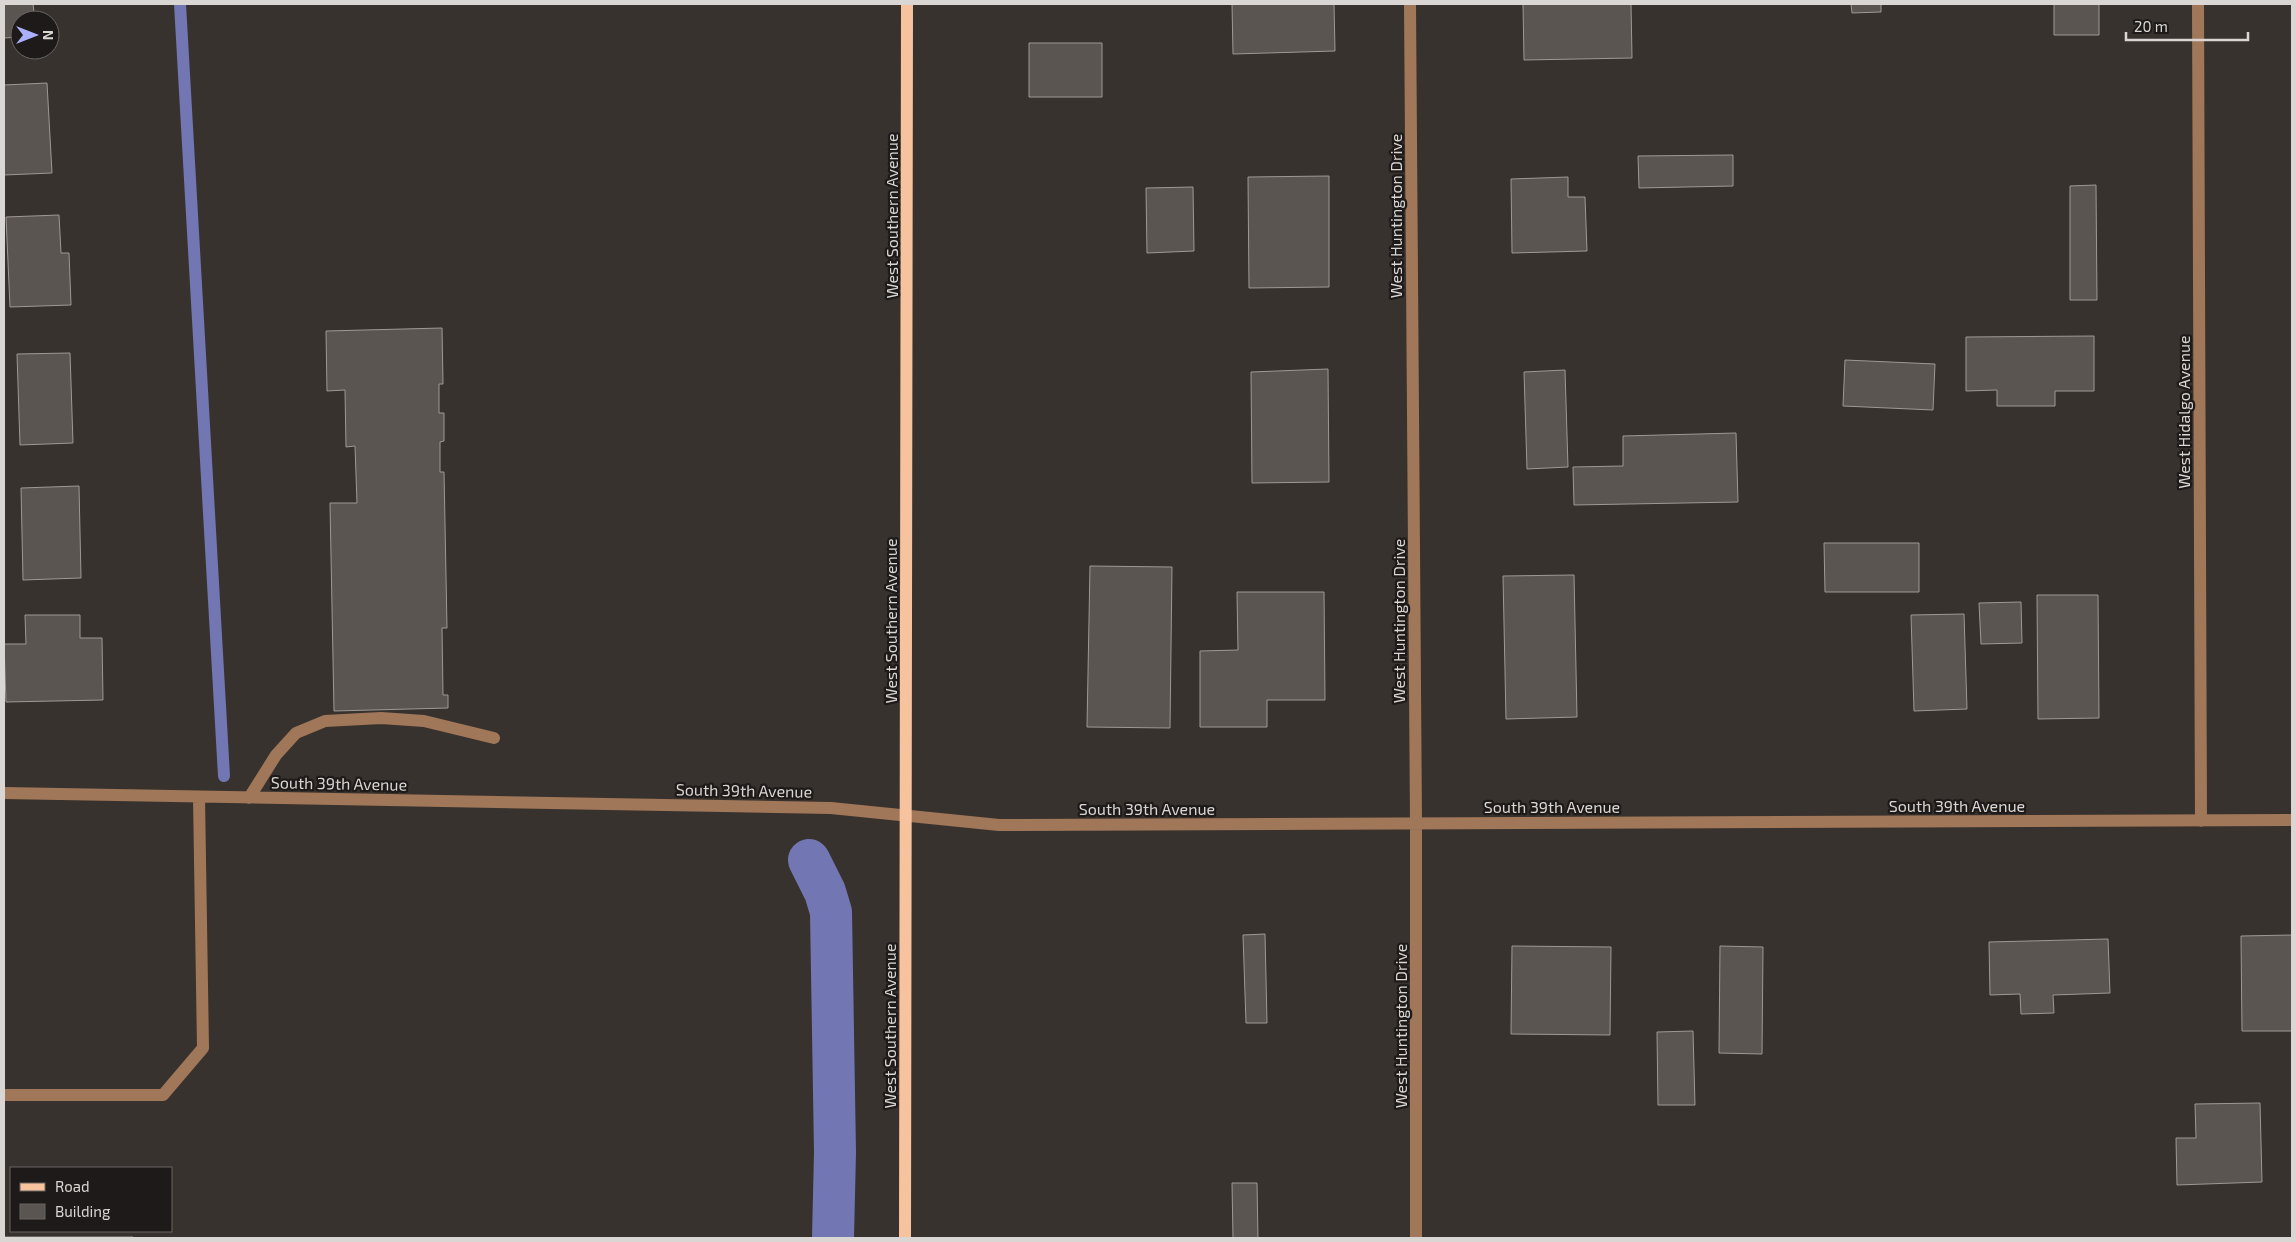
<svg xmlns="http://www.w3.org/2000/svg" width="2296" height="1242" viewBox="0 0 2296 1242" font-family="'Exo 2',sans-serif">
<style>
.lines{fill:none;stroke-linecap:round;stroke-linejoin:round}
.stream{stroke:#7277b3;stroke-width:12}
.canal{stroke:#7277b3;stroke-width:42}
.building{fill:#5b5551;stroke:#9f9894}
.minor{stroke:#a17759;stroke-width:12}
.major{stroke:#f7c39e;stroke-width:12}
.labels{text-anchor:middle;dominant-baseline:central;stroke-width:4.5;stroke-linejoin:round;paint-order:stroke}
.street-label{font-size:16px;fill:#dad6d3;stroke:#1d1a19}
</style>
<rect width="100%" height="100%" fill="#38322e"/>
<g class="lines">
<path class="stream" d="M180 4 224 776"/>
<path class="canal" d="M809 860 825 892 831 912 835 1152 833 1238"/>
</g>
<path class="building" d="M4 4H33L35 20H20V37L4 38Z
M1232 4H1334L1335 51 1233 54Z
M1523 4H1631L1632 58 1524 60Z
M1851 4H1881V12L1852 13Z
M2054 4H2099V35H2054Z
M1029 43H1102V97H1029Z
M47 83 52 173 4 175V85Z
M1733 155V186L1639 188 1638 156Z
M1329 176V287L1249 288 1248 177Z
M1568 177V197H1585L1587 251 1512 253 1511 179Z
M2096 185 2097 300H2070V186Z
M1193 187 1194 251 1147 253 1146 188Z
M59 215 61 253H69L71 305 10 307 6 217Z
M442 328 443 384H439V413H444V441L440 442V472H444L447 628H442L443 695H448V708L334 711 330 503H357L355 446 346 447 345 390 327 391 326 331Z
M2094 336V391H2055V406H1997V390L1966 391V337Z
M70 353 73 443 20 445 17 354Z
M1845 360 1935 364 1933 410 1843 406Z
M1328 369 1329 482 1252 483 1251 372Z
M1565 370 1568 467 1527 469 1524 372Z
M1736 433 1738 502 1574 505 1573 467 1623 466V436Z
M79 486 81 578 23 580 21 488Z
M1824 543H1919V592H1825Z
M1090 566 1172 567 1170 728 1087 727Z
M1574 575 1577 717 1506 719 1503 576Z
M1237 592H1324L1325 700H1267V727H1200V651L1238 650Z
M2037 595H2098L2099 718 2038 719Z
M2021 602 2022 643 1981 644 1979 603Z
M1964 614 1967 709 1914 711 1911 615Z
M25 615H80V638H102L103 700 6 702 4 644H26Z
M1265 934 1267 1023H1246L1243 935Z
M2292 935V1031H2242L2241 936Z
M2108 939 2110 993 2053 995 2054 1013 2021 1014 2020 994 1990 995 1989 942Z
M1512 946 1611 947 1610 1035 1511 1034Z
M1720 946 1763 947 1762 1054 1719 1053Z
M1693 1031 1695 1105H1658L1657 1032Z
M2260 1103 2262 1182 2177 1185 2176 1138H2196L2195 1104Z
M1232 1183H1257L1258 1238H1233Z
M4 1237H133V1238H4Z"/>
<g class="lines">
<path class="minor" d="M1410 4 1416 823V1238
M2198 4 2201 821
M4 793 831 808 999 825 2292 820
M249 798 276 755 296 733 325 721 381 718 424 721 494 738
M4 1095H163L203 1048 199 797"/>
<path class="major" d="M905 1238 907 4"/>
</g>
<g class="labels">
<g class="street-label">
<text transform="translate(891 216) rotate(-90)">West Southern Avenue</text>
<text transform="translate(1395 216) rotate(-90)">West Huntington Drive</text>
<text transform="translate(2183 412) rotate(-90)">West Hidalgo Avenue</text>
<text transform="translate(890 621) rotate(-90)">West Southern Avenue</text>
<text transform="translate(1398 621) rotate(-90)">West Huntington Drive</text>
<text transform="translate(339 783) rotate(1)">South 39th Avenue</text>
<text transform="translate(744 790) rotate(1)">South 39th Avenue</text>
<text x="1957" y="805">South 39th Avenue</text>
<text x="1552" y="806">South 39th Avenue</text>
<text x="1147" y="808">South 39th Avenue</text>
<text transform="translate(889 1026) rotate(-90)">West Southern Avenue</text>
<text transform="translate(1400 1026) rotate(-90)">West Huntington Drive</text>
</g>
</g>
<rect width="2296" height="1242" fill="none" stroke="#dad6d3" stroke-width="10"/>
<rect x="10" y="1167" width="162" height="65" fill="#1d1a19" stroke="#696563"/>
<rect x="20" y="1183" width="25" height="8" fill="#f7c39e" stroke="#696563"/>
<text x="55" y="1192" font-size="15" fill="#dad6d3">Road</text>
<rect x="20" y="1204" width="25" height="15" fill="#5b5551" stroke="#696563"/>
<text x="55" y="1217" font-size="15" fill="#dad6d3">Building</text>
<g transform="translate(35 35) rotate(90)"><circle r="24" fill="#1d1a19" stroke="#696563"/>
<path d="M0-4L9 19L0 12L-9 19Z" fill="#aab0fc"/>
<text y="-8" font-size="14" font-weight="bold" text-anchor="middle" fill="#dad6d3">N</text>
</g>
<path d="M2126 32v8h122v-8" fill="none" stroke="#dad6d3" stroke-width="2.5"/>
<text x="2134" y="32" font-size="15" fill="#dad6d3" stroke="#1d1a19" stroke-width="4" paint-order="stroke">20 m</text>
</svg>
